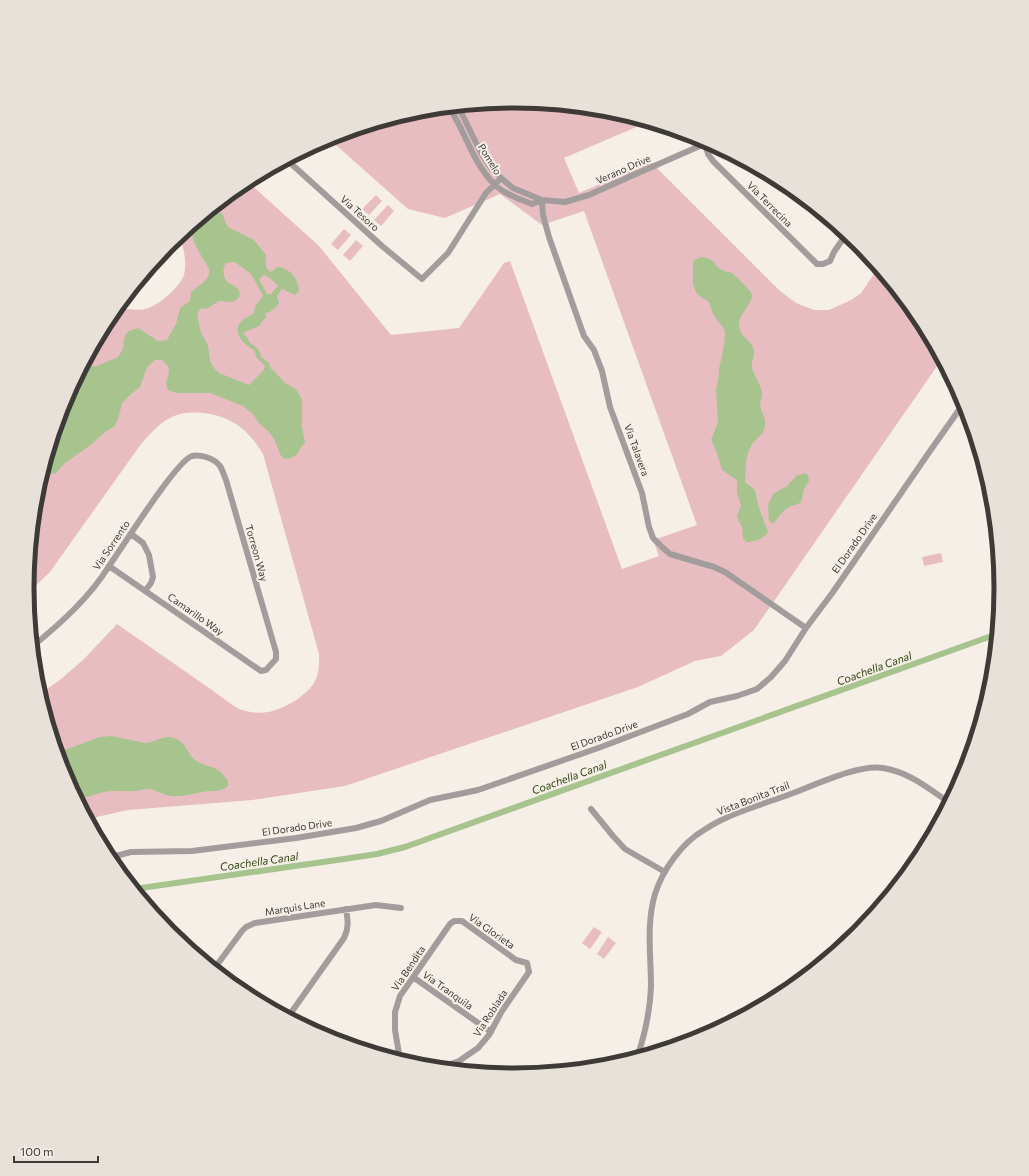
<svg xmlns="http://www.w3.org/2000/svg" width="1029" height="1176" viewBox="0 0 1029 1176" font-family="Commissioner,sans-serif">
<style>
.green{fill:#e8bdc2}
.water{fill:#a7c48e;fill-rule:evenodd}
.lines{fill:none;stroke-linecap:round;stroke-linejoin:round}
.canal{stroke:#a7c48e;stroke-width:6}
.minor{stroke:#a29d9c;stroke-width:6}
.labels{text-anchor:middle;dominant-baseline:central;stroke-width:4;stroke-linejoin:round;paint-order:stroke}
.street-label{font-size:10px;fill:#3d3a37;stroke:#f6efe8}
.water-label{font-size:11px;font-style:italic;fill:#2b4409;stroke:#f6efe8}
.rim{fill:none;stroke:#3d3a37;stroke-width:5}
</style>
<rect width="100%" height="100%" fill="#f6efe8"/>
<path class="green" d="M515 101 610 110 648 122 564 158 579 193 651 162 780 291 796 303 814 310H829L851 300 861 293 879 267 920 317 942 359 754 630 721 656 695 661 638 687 345 786 253 800 128 810 88 819 64 774 40 694 61 679 83 660 117 624C147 645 178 666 209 688 217 693 233 707 242 710 264 717 281 710 299 698 316 686 320 675 319 654L263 454C248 429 233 418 205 413 195 412 183 412 174 416 160 422 151 433 141 444L50 572 28 593 36 493 64 401 109 317 117 307C127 309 136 311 145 309 157 307 180 287 184 275 187 263 184 247 179 236L247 181 319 246 391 335 459 328 504 263 510 261 622 569 659 556 653 540 697 525 584 211 542 225 500 194 445 218 408 209 328 138 420 110Z
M376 195 382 201 369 215 362 209Z
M388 205 394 211 381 226 374 220Z
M344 229 351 235 338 250 331 244Z
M356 240 363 246 350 261 343 255Z
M941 553 943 562 924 566 922 557Z
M594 927 602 932 590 949 582 943Z
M608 937 616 943 604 959 597 954Z"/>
<path class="water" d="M208 212 221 213 223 215 225 222 228 227 254 240 266 255C266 262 264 268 271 272L277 267C289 267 299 279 299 291L295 295 282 289 277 296 279 304 270 312 265 313 266 317 259 326 245 332 243 334 247 337 250 343C256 347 260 349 261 357L269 363 271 369 274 371 285 383 296 389 302 400V427L305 442 296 455 291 458 287 459 283 458 281 456 275 441 270 433 258 422 254 415 243 406 210 393H177L168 390 166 383 169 371 168 366 162 360H155L147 367 140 387 129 396 122 403 118 420 114 427 106 431 92 444 65 463 56 473 41 476 64 401 83 367 97 366 118 357 123 349 124 339 126 334 129 331 138 328 158 341 167 340 176 324 180 308 190 301 191 292C198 286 211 280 209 269 203 257 185 236 195 222 198 219 204 215 208 212ZM235 262 251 274 263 296 255 306 254 313C250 317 244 317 241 322 231 333 245 345 254 350L257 358 265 366 263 371 249 385 219 373 214 368 210 361 208 345 201 333 197 314 201 308 206 309 219 301 233 302 239 298C242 288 234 286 227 282 223 277 222 269 226 263ZM264 275 270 278 278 286 271 294H267L259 279Z
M701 257C715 259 711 261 720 269 724 272 728 271 732 273 734 274 749 290 751 292 756 301 739 313 739 324 739 336 749 339 753 347 756 354 751 361 752 368 754 377 762 385 762 394 762 398 760 402 760 406 762 413 766 419 765 426 764 435 755 439 751 446 745 456 746 470 745 482L755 490 759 508 768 532C764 539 754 542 746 542L743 538 742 527 738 520 737 516 741 505 737 493V480L722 470 717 453 711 440 718 422 716 388 718 381 719 369 724 345 725 334 724 329 713 314 709 302 697 294 695 290 693 284V263L694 260Z
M804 473 808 475 809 481 804 489 801 502C798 505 793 505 789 507 782 511 778 518 773 524L769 521 768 505 773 494 787 486 796 476Z
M112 736 145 743C155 743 163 734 174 738 186 742 187 753 195 760 205 768 216 764 224 776 227 779 229 781 228 786 220 793 212 790 202 792 192 794 181 797 171 796 163 795 155 789 147 789 143 789 139 791 135 791 125 792 114 790 104 792 96 794 87 798 77 799L64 774 56 748 67 749 100 737Z"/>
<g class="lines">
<path class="canal" d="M134 889 344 859 377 854 405 847 997 634"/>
<path class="minor" d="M458 106 481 153 491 168 501 178 513 188 542 200 565 202 589 195 629 177 709 142
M449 107C465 131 473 163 494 184 504 194 519 199 532 204L542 200
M705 144 708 154 713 161 817 264H823L830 261 834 252 847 233
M287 160 382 246 422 279 448 253 486 193 501 178
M542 200 543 215 549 237 584 336 594 350 602 371 610 407 642 493 649 527 653 538 662 547 670 554 714 567 725 572 806 628
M131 534 143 543 149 555 153 577 151 583 145 591
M33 646C61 623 90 597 109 566 122 548 176 461 192 456 200 454 214 458 220 466 222 469 224 475 226 480L276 652V659L266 670 261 671 109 566
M591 809 613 836 625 849 665 872
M108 858 131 852 192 851 296 838 356 828 381 821 430 800 478 790 601 747 688 714 710 702 737 696 757 689 771 677 785 661 806 628 833 592 930 451 961 407 964 401
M214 969 242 931 246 927 255 923 376 905 401 908
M413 977 491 1032
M288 1017 344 938C349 928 348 921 346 909
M637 1058C645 1034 650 1012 651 987 651 956 646 924 655 894 663 869 682 843 704 830 730 813 760 805 788 795 813 786 858 764 883 768 909 772 929 789 950 803
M400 1060 395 1030V1012L400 996 450 924 454 921H462L516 960 527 963 529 972 502 1011 489 1035 478 1048 459 1061 440 1068"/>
</g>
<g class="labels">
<g class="street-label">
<text transform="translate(490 159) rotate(58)">Pomelo</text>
<text transform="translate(623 169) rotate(-24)">Verano Drive</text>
<text transform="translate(770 204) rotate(45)">Via Terrecina</text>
<text transform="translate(360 213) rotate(42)">Via Tesoro</text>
<text transform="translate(637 450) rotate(70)">Via Talavera</text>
<text transform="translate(854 543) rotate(-55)">El Dorado Drive</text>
<text transform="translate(111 545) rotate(-56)">Via Sorrento</text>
<text transform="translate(257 553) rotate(74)">Torreon Way</text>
<text transform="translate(196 614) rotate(35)">Camarillo Way</text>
<text transform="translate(604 735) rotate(-20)">El Dorado Drive</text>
<text transform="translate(753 798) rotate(-21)">Vista Bonita Trail</text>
<text transform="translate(297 827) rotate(-8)">El Dorado Drive</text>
<text transform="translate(295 907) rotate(-9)">Marquis Lane</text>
<text transform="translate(492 931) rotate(35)">Via Glorieta</text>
<text transform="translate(408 968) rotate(-56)">Via Bendita</text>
<text transform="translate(448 990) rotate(35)">Via Tranquila</text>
<text transform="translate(490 1013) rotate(-57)">Via Roblada</text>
</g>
<g class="water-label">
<text transform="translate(874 668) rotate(-20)">Coachella Canal</text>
<text transform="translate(569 777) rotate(-20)">Coachella Canal</text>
<text transform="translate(259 861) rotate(-8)">Coachella Canal</text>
</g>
</g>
<path d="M0 0H1029V1176H0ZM34 588a480 480 0 1 1 960 0a480 480 0 1 1-960 0Z" fill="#e7e1da" fill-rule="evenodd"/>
<path class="rim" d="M34 588a480 480 0 1 1 960 0a480 480 0 1 1-960 0Z"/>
<path d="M14 1156v6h84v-6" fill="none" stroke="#3d3a37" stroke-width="2"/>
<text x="20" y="1156" font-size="12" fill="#3d3a37" stroke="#f6efe8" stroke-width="3" paint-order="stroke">100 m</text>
</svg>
